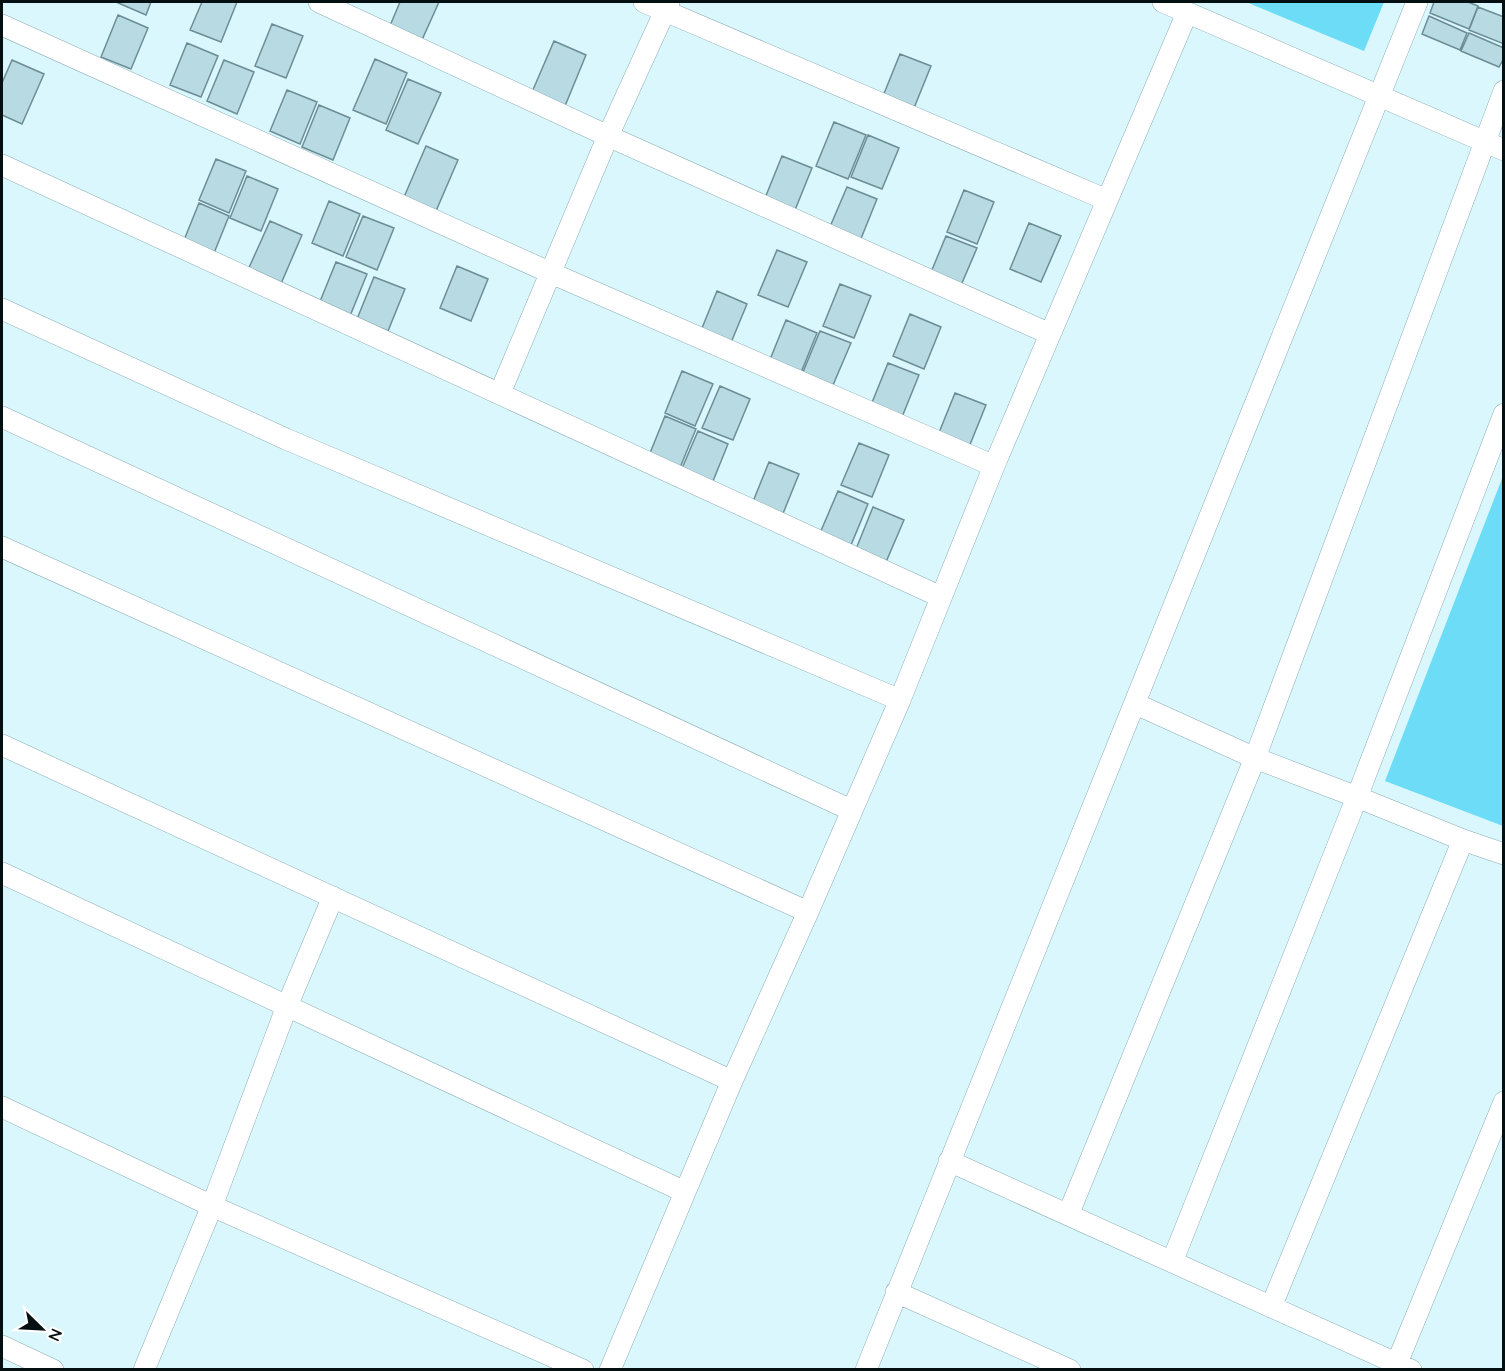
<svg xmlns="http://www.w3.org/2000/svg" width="1505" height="1371" viewBox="0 0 1505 1371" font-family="Quicksand,sans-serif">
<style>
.green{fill:#6ddcf6}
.building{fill:#b8dbe3;stroke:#6c8d95;stroke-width:1.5}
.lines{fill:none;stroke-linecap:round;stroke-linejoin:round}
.minor-casing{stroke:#8badb5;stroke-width:22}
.minor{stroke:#fff;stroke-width:21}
</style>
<rect width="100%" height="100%" fill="#dbf7fe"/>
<path class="green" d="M1246 2H1384L1364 51Z
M1503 476V826L1385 781Z"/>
<path class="building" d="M116 2H151L146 15Z
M202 2H237L221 42 190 30Z
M400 2H439L421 42 389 28Z
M1434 2H1468L1478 6 1469 29 1430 13Z
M1478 7 1504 17V44L1469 30Z
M118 15 148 28 131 69 101 57Z
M1429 16 1467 33 1460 50 1422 34Z
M272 24 303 36 286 78 255 66Z
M1469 33 1504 48V58L1499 67 1461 51Z
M554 41 586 55 565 106 532 92Z
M187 43 218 56 201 97 170 85Z
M900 54 931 66 914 108 883 96Z
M375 59 407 73 386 124 353 110Z
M12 60 44 74 22 124 2 115V83Z
M224 60 254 72 237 114 207 101Z
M408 79 441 93 418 144 386 130Z
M287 90 317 102 300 144 270 131Z
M319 105 350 118 333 160 302 147Z
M834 122 866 135 848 179 816 166Z
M868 135 899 148 882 189 851 177Z
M426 146 458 160 436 211 404 197Z
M782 156 812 168 795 210 765 198Z
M216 159 246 171 229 213 199 200Z
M247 176 278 189 261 231 230 218Z
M847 187 877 199 860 241 829 229Z
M964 190 994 202 977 244 947 232Z
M329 201 360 214 343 256 312 243Z
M199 203 229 216 212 258 182 245Z
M363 216 394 228 377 270 346 257Z
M270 221 302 235 280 286 247 272Z
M1029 223 1061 236 1041 282 1010 269Z
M946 236 977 248 959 290 929 277Z
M777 250 807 262 788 307 758 295Z
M336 262 367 274 350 316 319 304Z
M457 266 488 279 471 321 440 308Z
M374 277 405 289 388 331 357 319Z
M840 284 871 296 854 338 823 326Z
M717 291 747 304 730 345 700 333Z
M910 314 941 327 924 369 893 356Z
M786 320 817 333 800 375 769 362Z
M820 331 851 343 833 385 803 372Z
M888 363 919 375 902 417 871 405Z
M682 371 713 384 695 426 665 413Z
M720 386 750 399 733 440 702 428Z
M955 393 986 405 969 447 938 435Z
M665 416 696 429 679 470 648 458Z
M698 431 728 444 711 486 680 473Z
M859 443 889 455 872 497 841 485Z
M769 462 799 474 782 516 752 504Z
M838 491 868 504 851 545 820 533Z
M873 507 904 520 886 562 856 549Z"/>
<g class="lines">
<g class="minor-casing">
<path id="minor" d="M319 2 608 136 1050 334
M644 2 1107 200
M1163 2 1504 150
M2 25 551 273 994 466
M2 165 941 597
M2 309 286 439 900 700
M500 393 608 136 669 2
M2 417 851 810
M2 547 808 912
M1136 704 1255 758 1357 797 1463 840 1504 854
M2 745 732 1081
M2 873 685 1192
M2 1107 212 1206 583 1370
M949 1161 1411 1370
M1068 1215 1255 758 1504 91
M1172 1262 1357 797 1504 414
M896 1292 1070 1370
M1271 1307 1463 840
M2 1346 53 1370
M1397 1363 1504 1102
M144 1370 212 1206 287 1006 333 897
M610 1370 732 1081 808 912 900 700 994 466 1187 13
M866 1370 1417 2"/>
</g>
<use href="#minor" class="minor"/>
</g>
<rect width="1505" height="1371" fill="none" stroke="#040f12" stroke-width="6"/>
<g transform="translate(42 1329) rotate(114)" stroke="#ffffff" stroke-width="4.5" paint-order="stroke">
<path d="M0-4.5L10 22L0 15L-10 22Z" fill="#040f12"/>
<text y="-9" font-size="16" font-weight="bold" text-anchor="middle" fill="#040f12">N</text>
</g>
</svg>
